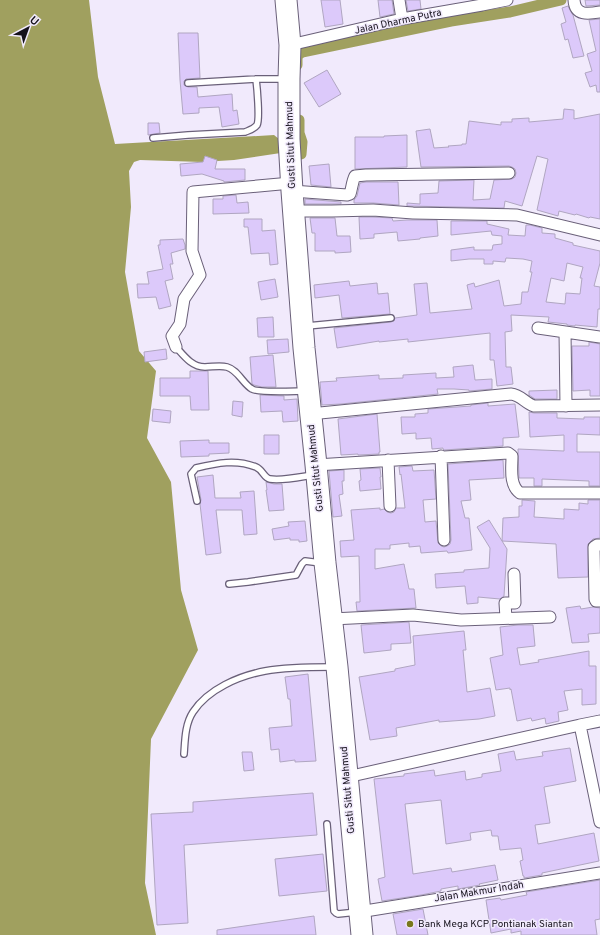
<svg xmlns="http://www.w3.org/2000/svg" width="600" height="935" viewBox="0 0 600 935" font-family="Overpass,sans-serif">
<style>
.water{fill:#a0a05f}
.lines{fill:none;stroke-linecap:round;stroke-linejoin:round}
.canal{stroke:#a0a05f;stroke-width:11}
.building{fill:#dcc9fa;stroke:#b0a6c1;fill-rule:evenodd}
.lane-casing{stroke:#6a6079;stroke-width:8}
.street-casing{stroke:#6a6079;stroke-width:13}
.highway-casing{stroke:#6a6079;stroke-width:23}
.lane{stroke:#fff;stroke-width:5.5}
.street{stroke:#fff;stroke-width:11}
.highway{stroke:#fff;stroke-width:21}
.poi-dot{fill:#78771c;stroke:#f1eafc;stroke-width:1.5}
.labels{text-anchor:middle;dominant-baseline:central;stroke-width:3;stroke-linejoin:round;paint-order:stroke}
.street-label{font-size:10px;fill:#15111b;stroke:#f1eafc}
.poi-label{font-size:10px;fill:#15111b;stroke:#f1eafc;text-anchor:start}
</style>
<rect width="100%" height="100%" fill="#f1eafc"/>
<path class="water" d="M0 0H89L98 77 115 144 274 135 294 151 234 160 202 162 140 160 134 162 129 171 131 207 125 272 139 351 156 371 147 438 171 482 181 590 198 650 151 739 145 883 156 935H0Z"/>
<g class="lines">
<path class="canal" d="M297 65V56L302 52 451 21 510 12 561 0
M294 151 301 154 302 142 299 133V120"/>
</g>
<path class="building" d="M321 0H340L343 24 325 27Z
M378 0H392L394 14 380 17Z
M406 0H420L421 9 408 11Z
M585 0H600V5L586 6Z
M568 6 571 12 573 15 584 56 573 58 568 39 565 40 561 24 566 22 562 8Z
M600 19V92H597L596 85 590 87 585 73 592 71 587 54 596 51 589 20Z
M178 33H198L200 78 186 79 184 81V85L188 87H197L198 97 232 94 233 111 237 110 239 124 222 127 219 107 199 108V113L183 114 180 80Z
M327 70 341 94 319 107 304 83Z
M564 109 574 110V119L600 114V219L590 217 589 218 576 214 575 215 559 211 558 216 537 210 548 159 537 156 522 206 505 201 504 208 407 206V203L420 204V194L438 193 439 181 474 180 473 200 490 199 494 180 512 179 515 177 516 173 515 169 512 167 509 166 421 167 416 131 430 129 434 148 449 147 448 146 462 145V144H466L469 121 501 125V122H512V119L529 118V122L563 119Z
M148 123H159L160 133 148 135Z
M407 135V167L355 169V137H384V136Z
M205 156 217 160 215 169H245V180L224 182V181L202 174 181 176 180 164 203 162Z
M329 164 331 187 311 185 309 166Z
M366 182H398L399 205 373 203H354V200L357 196 360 183Z
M236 195 237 203 248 202 249 213 213 214V199H223V196Z
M305 199 341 202V204H305Z
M359 217H373L392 218 393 221 407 220H437L438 236 420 238V239L398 241 397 232 374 234V238L360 239Z
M310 218H335L337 236H350L351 252 335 253V251H315V233H312Z
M244 219H262V231L275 230 278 264 270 265 269 253 251 254 248 227H244Z
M451 221H487V224L509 229 508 235 525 236 526 225H530L542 228V233L555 234V238L573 243V245L600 251V263L594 286 600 287V309H598L597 327 575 325V326L567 325V324L548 322 549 317 511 315 512 331 505 332 506 367H511L513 384 497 386 494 360H490V333L408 342V339L379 342V341L337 348 334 328 391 322 394 321 395 318 417 315 414 284 427 283 430 313 472 309 467 285 474 283 475 287 499 280 504 306 521 304 522 292H528L532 272H530L532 261 523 259 506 258 505 262 493 261V264H484V259H469L451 261V250L474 247V250H492L493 245 502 244V236L492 235 491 231 451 235ZM567 263 583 267 580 278H582L580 294 566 293 565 304 546 302 551 278 564 281Z
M183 239 185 245V249L171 253 173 264H170L173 279 165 281 171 306 159 309 156 297 138 298 137 284H149L147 272 163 269 158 245H160V240Z
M275 279 278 297 261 300 258 282Z
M349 281 350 286 377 283 378 294 388 293 390 314 342 318 339 295 315 298 314 285Z
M273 317 274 337H258L257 318Z
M288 339 289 352 268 354 267 340Z
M589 342 600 344V396H590V390L573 391 572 346H589Z
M166 349 167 359 145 362 144 352Z
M273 355 276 387H262L254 385 252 384 250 357Z
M473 365 475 380 492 379V389L469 391V390L454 389H437L438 394 341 404 322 405 320 382 337 381 336 378 379 375V379L403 378V375L436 373V378L454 377 453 367Z
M190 371H208L209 410H191L190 396H160V378H190Z
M557 390V399H535L529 395V391Z
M260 395 284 396V400L297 399 298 421 283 422 282 411 261 412Z
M233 401 243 402 242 417 232 415Z
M488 403V406L515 404 519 437 503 438V446L444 450 443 449V448L432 449 431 438 416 439V433L402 434 401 417H415V414L428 413V409L471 406V405Z
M153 409 171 411 170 423 152 421Z
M529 412 534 413H557V418L584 419V417H600V435L577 434V452H600V486H589V481L542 479V486H534V478H519L518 449 564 451V435L530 437Z
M377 414 380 452H379V454L358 455V454L341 455 338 419Z
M264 435H279V454H264Z
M209 440V443H229V453L209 454V456L181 457 180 441Z
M503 460 504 478 469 480 471 500 461 501 465 518H469L472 550 448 553 447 551 421 553 420 546 409 547V543L390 545V549H375V569L404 564 409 589H414L416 608 357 611 356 602H360L359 556 341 557 340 541 354 540 351 510 380 508V510L384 509 387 512 391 513 394 512 396 508H405L401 474 400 475 399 467 412 466 413 471 434 470 436 499 423 500 425 522 436 521 438 543 441 546 444 547 447 546 450 544 451 540 448 464Z
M380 468 381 477H380L381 489 360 491 359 481 361 480 360 469Z
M344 470V481H342L343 494 339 495 342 516 333 517 329 471Z
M213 475 215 498H241L240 492 254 491 257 534 244 535 242 510H216L221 553 206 555 200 504 201 500 197 477Z
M266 482 274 484H282L284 510 269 511 266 490H267Z
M522 500 535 501 534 517 564 519V509L579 510V503L588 504V500H600V538L593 539 588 544V577L558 578 556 544 502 541 503 518 519 517V506H522Z
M489 520 507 549 504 596 500 599 478 597V603L467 604 465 586 436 588 435 574 464 572V570L489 568 490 548 477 527Z
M305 521 307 541 299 542V540H290V538L274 540 272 529 289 526 288 522Z
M580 606 581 609 593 607 600 608V633L588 634 589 642 572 643 566 608Z
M409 622 411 643 391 644V650L364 653 361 625Z
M518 625H533L535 646 517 648 520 665 539 662 538 660 589 651V666H596V704L582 705V689L564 691 568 710 558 712 559 721 546 724 545 718 532 721 531 718 517 721 511 689 510 690V688L496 690 490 658 503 655 500 627Z
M464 631 466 650H463L467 692 490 688 495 716 479 719 439 722V720L396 728 397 736 370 740 359 677 395 671V669L415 665 413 636Z
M308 674 316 761 295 762V760L280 762 279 749 271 750 269 728 292 726 290 699H288L285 677Z
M570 748 576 781 544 787 550 823 535 825 538 844 594 833 599 861 542 873V875L524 878V876H523L520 861 523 860 521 848 500 850 498 836H492L491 830 470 833 471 840 446 844 441 800 405 804 413 874 451 868 452 872 495 865 498 880 479 884 480 885 458 889V886L441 889V891L421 895 382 901 378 879 385 877 374 779 404 776V774L434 770 435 776 465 771 466 780 482 777V774L501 771 498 754 514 751 516 760 543 756 542 752Z
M242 752H252L254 770 244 771Z
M313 793 317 835 184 845 188 923 157 925 151 814 193 812V802Z
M323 854 327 891 279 896 275 859Z
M600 880V919L595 920 597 935H521V931L511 933V929L491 933 486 900 500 898 501 900 527 895 526 892Z
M423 909 428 935H397L393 914Z
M314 916 316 935H217V930Z"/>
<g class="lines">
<g class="lane-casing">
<path id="lane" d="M188 83 256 79H285
M153 138 188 135 245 132C250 130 254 129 257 125 260 119 257 87 256 79
M307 326 391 318
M176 347C184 356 192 367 205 367 212 367 220 365 227 367 238 370 243 384 252 389 258 393 295 391 304 391
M197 501 191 474 196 468C217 463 236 459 256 467 263 470 264 478 270 479 282 481 300 477 313 475
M229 584 248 582 296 575 302 564 305 561 321 563
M184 754C185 740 185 724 193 712 208 689 239 676 265 671 287 667 310 667 332 667
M327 824 334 911 336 913 338 914 357 912"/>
</g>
<g class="street-casing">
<path id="street" d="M399 0 402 19
M574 0C575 16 588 14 600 12
M290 45 402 19 482 5 507 0
M292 191 347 195 350 194C352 188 352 182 355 176L366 175 509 173
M293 211H332L373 210 413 213 517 215 600 235
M538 328 600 337
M565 332 566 406
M176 347 172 336 180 324 184 299 200 275 192 251 193 192 291 183
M310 414 511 394C521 395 525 403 534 406L600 405
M441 456 444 540
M388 460 390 506
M316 465 508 453 512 456C512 468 509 485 520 493H600
M600 545H597L594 547 595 599 596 601H600
M506 618 505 603H515L514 574
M332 619 413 615 461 620 550 617
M580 725 600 822
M347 777 580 725 600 721
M359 912 600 873"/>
</g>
<g class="highway-casing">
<path id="highway" d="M286 0 290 45 289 79V139L292 191 304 348 316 465 325 563 337 667 362 935"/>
</g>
<use href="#lane" class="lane"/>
<use href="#street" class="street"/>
<use href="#highway" class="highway"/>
</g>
<circle class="poi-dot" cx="410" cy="924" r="4"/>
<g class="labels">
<g class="street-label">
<text transform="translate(398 22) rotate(-12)">Jalan Dharma Putra</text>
<text transform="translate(291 145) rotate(-92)">Gusti Situt Mahmud</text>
<text transform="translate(316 468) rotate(-96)">Gusti Situt Mahmud</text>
<text transform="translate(348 790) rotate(-95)">Gusti Situt Mahmud</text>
<text transform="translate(479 892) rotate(-9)">Jalan Makmur Indah</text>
</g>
<g class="poi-label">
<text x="418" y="924">Bank Mega KCP Pontianak Siantan</text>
</g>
</g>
<g transform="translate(28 28) rotate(41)" stroke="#f1eafc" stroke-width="3" paint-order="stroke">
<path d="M0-3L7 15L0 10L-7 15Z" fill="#15111b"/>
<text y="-6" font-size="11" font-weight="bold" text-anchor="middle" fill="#15111b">U</text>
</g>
</svg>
